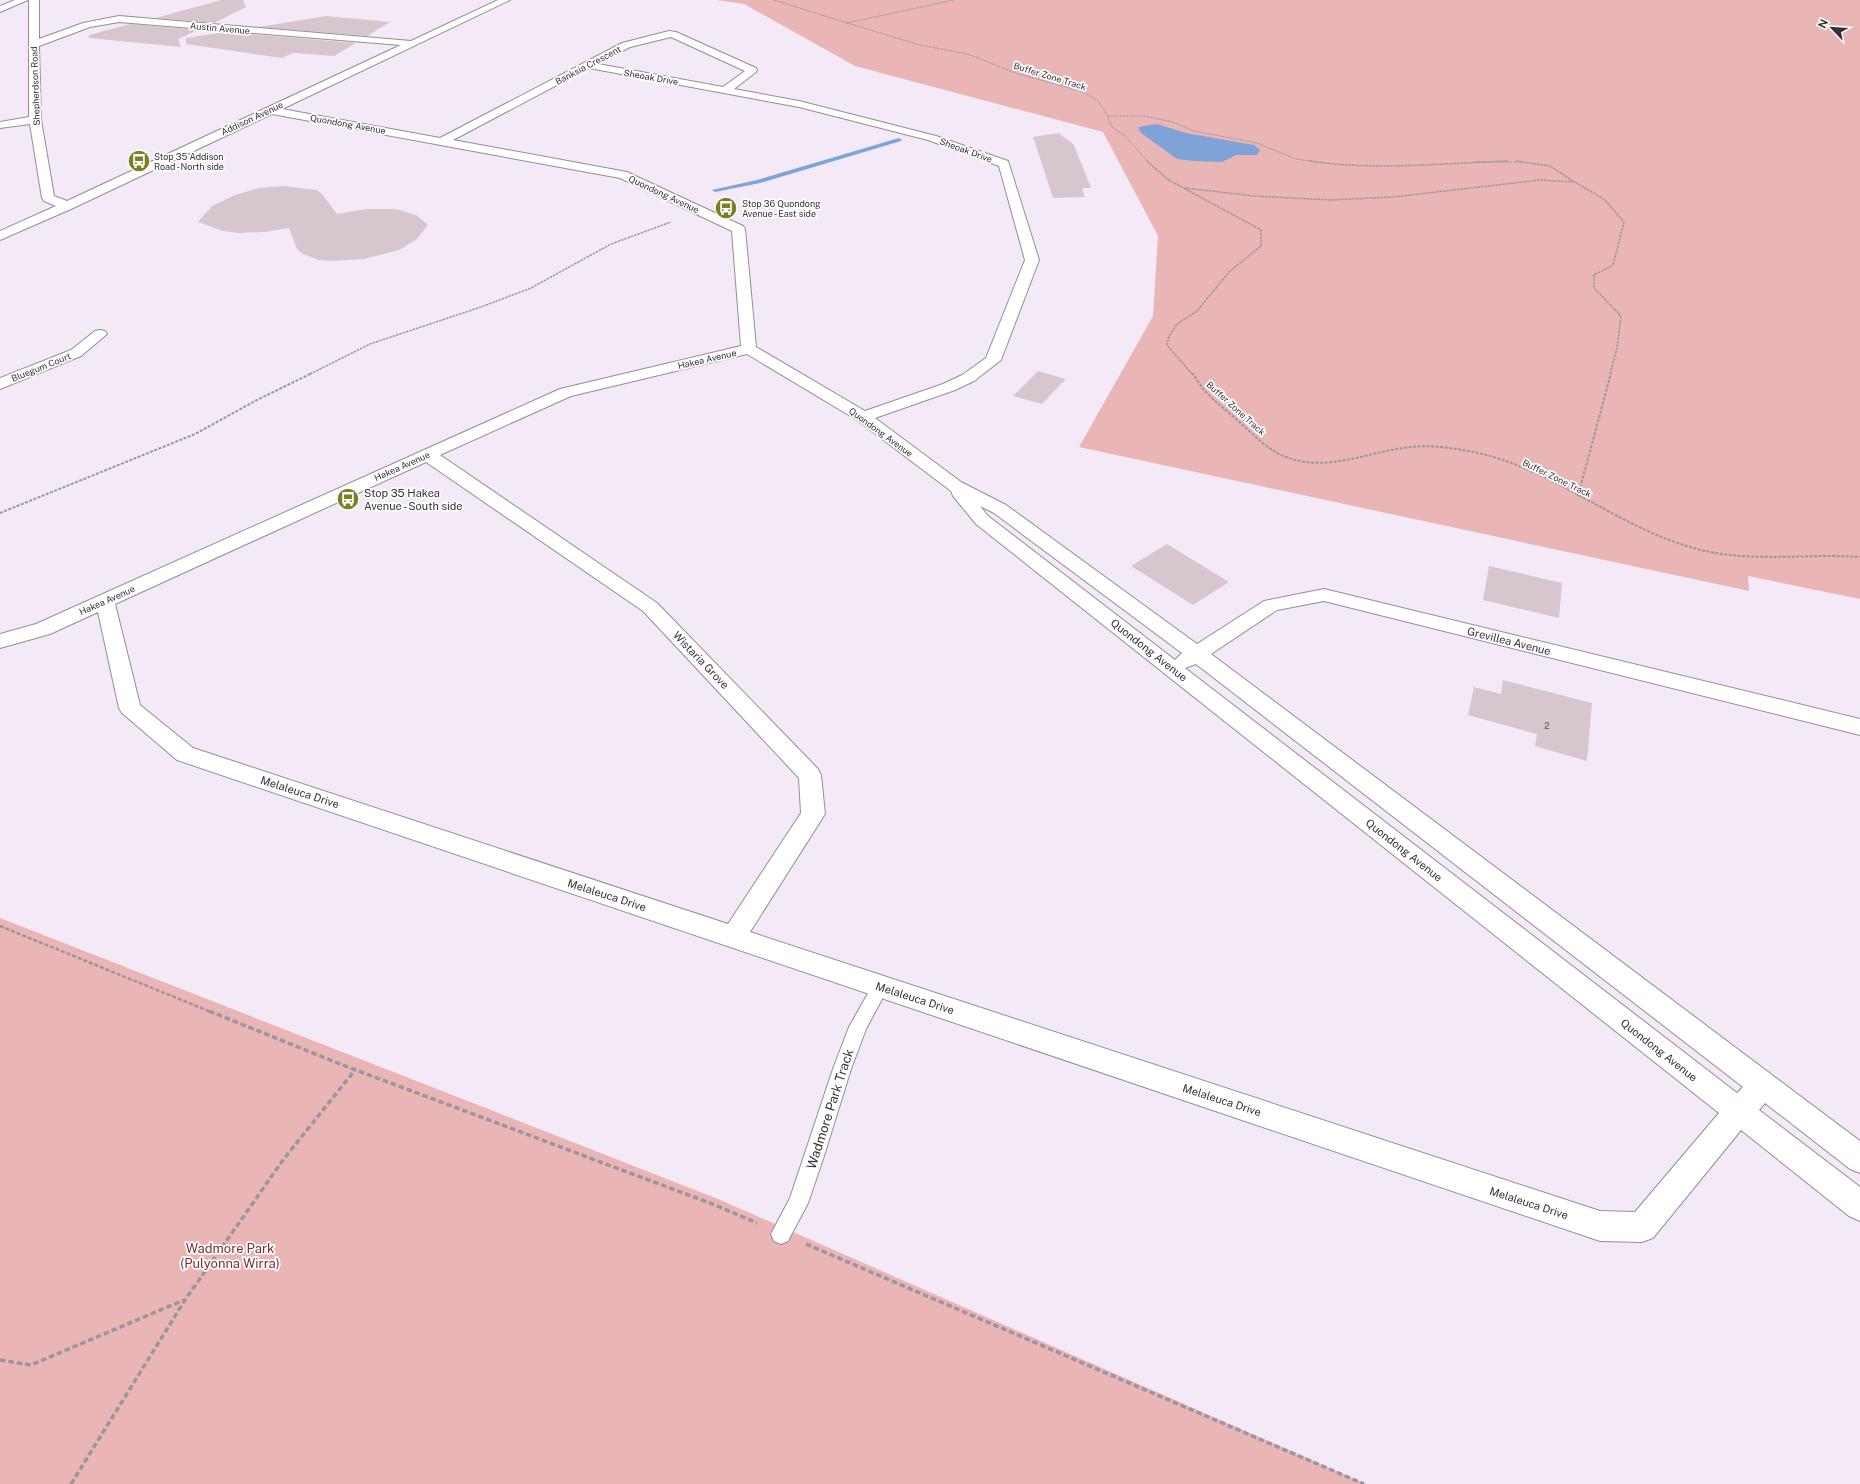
<svg xmlns="http://www.w3.org/2000/svg" width="1860" height="1484" viewBox="0 0 1860 1484" font-family="'Public Sans',sans-serif">
<style>
.green{fill:#e9b6b5}
.water{fill:#7fa2d7}
.lines{fill:none;stroke-linecap:round;stroke-linejoin:round}
.stream{fill:#7fa2d7;fill-rule:evenodd}
.building{fill:#d6c7ce}
.lane-casing{stroke:#958c98;stroke-width:2}
.street-casing{stroke:#958c98;stroke-width:2}
.path-far4{stroke:#9c959e;stroke-width:1;stroke-dasharray:2 1;stroke-linecap:butt}
.path-far3{stroke:#9c959e;stroke-width:1.5;stroke-dasharray:2.5 1;stroke-linecap:butt}
.path-far2{stroke:#9c959e;stroke-width:2;stroke-dasharray:3 1.5;stroke-linecap:butt}
.path-far1{stroke:#9c959e;stroke-width:2.5;stroke-dasharray:4 2;stroke-linecap:butt}
.path{stroke:#9c959e;stroke-width:3.5;stroke-dasharray:5.5 3;stroke-linecap:butt}
.lane{fill:#fff;fill-rule:evenodd}
.street{fill:#fff;fill-rule:evenodd}
.labels{text-anchor:middle;dominant-baseline:central;stroke-width:3.5;stroke-linejoin:round;paint-order:stroke}
.far-street-label{font-size:9px;fill:#343135;stroke:#fff}
.far-poi-label{font-size:9px;fill:#343135;stroke:#fff;text-anchor:start}
.number-label{font-size:9px;fill:#5c565b}
.poi-label{font-size:11px;fill:#343135;stroke:#fff;text-anchor:start}
.street-label{font-size:11px;fill:#343135;stroke:#fff}
.near-street-label{font-size:13px;fill:#343135;stroke:#fff}
.near-park-label{font-size:13px;fill:#802b31;stroke:#fff}
</style>
<rect width="100%" height="100%" fill="#f4eaf7"/>
<path class="green" d="M717 0H1860V599L1748 576 1749 591 1079 447 1153 316 1158 236 1103 132 855 66 744 4Z
M0 918 718 1199 1366 1484H0Z"/>
<path class="water" d="M1157 124 1186 133 1254 145 1260 150 1257 155H1236L1222 162 1194 161 1177 159 1141 133 1138 127Z"/>
<g class="lines">
<path class="stream" d="M899 138 902 140 901 141 760 183 715 192 712 190 757 180Z"/>
</g>
<path class="building" d="M221 0H243L246 7 214 23 156 18Z
M326 16 390 22 367 36 259 27Z
M130 24 198 30 178 39 181 47 89 38V35Z
M224 32 356 43 334 56 293 53 282 58 186 44V38Z
M1059 133 1074 145 1091 188H1082L1085 197 1053 198 1033 137Z
M284 186 317 190 322 194 337 214 366 209H396L416 215 428 225 417 239 399 250 364 259 333 261 319 260 303 254 297 249 289 228 265 232 238 233 223 231 198 222 212 206 235 195 259 188Z
M1038 371 1066 379 1042 404 1013 396Z
M1167 544 1229 582 1193 605 1131 566Z
M1489 566 1562 583 1559 618 1483 600Z
M1503 680 1592 703 1587 761 1535 746 1537 734 1468 715 1474 687 1501 694Z"/>
<g class="lines">
<g class="lane-casing">
<path id="lane" d="M881 979 887 981 889 986 866 1029 851 1069 824 1156 808 1203 788 1241 781 1244 774 1241 771 1234 790 1198 833 1069 849 1027 875 981Z"/>
</g>
<g class="street-casing">
<path id="street" d="M15 0H28L0 12V6Z
M29 0H39V39L83 23 119 16 411 41 498 0H510L282 109 440 138 622 43 669 31 676 32 756 68 757 70 756 72 734 89 799 101 936 136 1008 161 1039 260 1001 360 974 381 955 390 875 418 961 482 1006 505 1197 644 1264 601 1324 589 1860 719V735L1324 601 1277 610 1211 654 1860 1141V1173L1850 1169 1765 1103 1759 1110 1860 1187V1221L1849 1216 1741 1130 1653 1238 1642 1242 1600 1241 177 760 122 713 119 708 98 612 50 634 0 648V634L36 624 560 389 741 346 732 231 620 178 272 114 71 209 0 240V231L56 206 44 201 42 198 30 124 0 128V122L29 117ZM119 22 401 45 67 201 54 196 41 120 39 46 90 27ZM671 37 745 71 723 87 598 64 630 47ZM589 68 799 107 928 140 999 166 1025 260 986 358 962 375 943 384 865 411 756 347 745 229 743 226 627 172 453 140ZM747 354 857 420 951 491 953 496 976 524 1719 1113 1635 1212 1600 1211 750 932 825 814 821 775 818 769 657 603 440 455 571 396ZM426 462 643 611 799 778 801 813 728 924 193 748 140 705 115 604ZM980 506 994 513 1182 653 1175 660 988 516ZM1196 664 1743 1087 1737 1093 1185 668Z
M100 330 105 331 107 334 81 356 0 389V378L71 350 95 331Z"/>
</g>
<path class="path-far4" d="M774 0 847 23
M954 0 847 23 920 45 968 54 1015 73 1084 92 1098 101 1105 111 1112 127 1126 137 1148 162
M1108 116H1143L1173 122 1194 131 1257 143 1296 159 1317 162
M1474 162H1523"/>
<path class="path-far3" d="M1147 161 1167 179 1261 230V246L1230 271 1196 312 1177 324 1169 336 1167 345 1192 374
M1310 161C1372 171 1446 163 1509 161
M1516 161 1550 166 1573 181
M1185 188 1254 196 1330 200 1393 197 1540 180 1575 182 1605 200 1624 222 1613 265 1594 275V288L1621 316 1617 348 1610 374
M310 374 370 344 481 307 531 288 611 244 671 222"/>
<path class="path-far2" d="M1192 373C1196 378 1200 385 1204 390 1214 401 1226 410 1237 420 1252 433 1267 450 1286 457 1327 473 1370 451 1411 447 1428 445 1446 447 1462 450 1545 462 1611 524 1690 547 1745 564 1803 553 1860 557
M1578 496 1611 373
M0 513 195 434 255 401 312 373"/>
<path class="path-far1" d="M0 926 211 1012"/>
<path class="path" d="M209 1011 340 1064 715 1205 757 1223
M806 1244 1364 1484
M0 1360 31 1365 184 1300
M71 1484 185 1300 283 1160 355 1070"/>
<use href="#lane" class="lane"/>
<use href="#street" class="street"/>
</g>
<defs>
<g id="bus-disc" transform="scale(1.15)"><circle r="9.5" fill="#7d7e26" stroke="#fff"/><path d="M-5-6H5V4H4V6H2V4H-2V6H-4V4H-5ZM-3.5-4V0h7V-4ZM-3.5 1.2v1.5H-2V1.2ZM2 1.2v1.5H3.5V1.2Z" fill="#fff"/></g>
</defs>
<g fill-rule="evenodd">
<use href="#bus-disc" x="139" y="161"/>
<use href="#bus-disc" x="726" y="208"/>
<use href="#bus-disc" x="348" y="499"/>
</g>
<g class="labels">
<g class="far-street-label">
<text transform="translate(220 28) rotate(5)">Austin Avenue</text>
<text transform="translate(588 65) rotate(-28)">Banksia Crescent</text>
<text transform="translate(1050 76) rotate(17)">Buffer Zone Track</text>
<text transform="translate(651 77) rotate(10)">Sheoak Drive</text>
<text transform="translate(35 86) rotate(-92)">Shepherdson Road</text>
<text transform="translate(252 118) rotate(-25)">Addison Avenue</text>
<text transform="translate(348 124) rotate(10)">Quondong Avenue</text>
<text transform="translate(966 150) rotate(20)">Sheoak Drive</text>
<text transform="translate(664 194) rotate(25)">Quondong Avenue</text>
<text transform="translate(707 359) rotate(-13)">Hakea Avenue</text>
<text transform="translate(41 367) rotate(-22)">Bluegum Court</text>
<text transform="translate(1236 408) rotate(42)">Buffer Zone Track</text>
<text transform="translate(881 432) rotate(36)">Quondong Avenue</text>
<text transform="translate(402 466) rotate(-24)">Hakea Avenue</text>
<text transform="translate(1557 478) rotate(26)">Buffer Zone Track</text>
<text transform="translate(107 600) rotate(-24)">Hakea Avenue</text>
</g>
<g class="far-poi-label">
<text x="154" y="156">Stop 35 Addison<tspan x="154" dy="10">Road - North side</tspan></text>
<text x="742" y="203">Stop 36 Quondong<tspan x="742" dy="10">Avenue - East side</tspan></text>
</g>
<g class="number-label">
<text x="1547" y="725">2</text>
</g>
<g class="poi-label">
<text x="364" y="493">Stop 35 Hakea<tspan x="364" dy="13">Avenue - South side</tspan></text>
</g>
<g class="street-label">
<text transform="translate(1509 641) rotate(14)">Grevillea Avenue</text>
<text transform="translate(1149 650) rotate(38)">Quondong Avenue</text>
<text transform="translate(701 660) rotate(46)">Wistaria Grove</text>
<text transform="translate(300 792) rotate(18)">Melaleuca Drive</text>
<text transform="translate(1404 850) rotate(38)">Quondong Avenue</text>
<text transform="translate(607 895) rotate(18)">Melaleuca Drive</text>
<text transform="translate(915 998) rotate(18)">Melaleuca Drive</text>
<text transform="translate(1659 1050) rotate(38)">Quondong Avenue</text>
<text transform="translate(1222 1100) rotate(18)">Melaleuca Drive</text>
<text transform="translate(1529 1203) rotate(18)">Melaleuca Drive</text>
</g>
<g class="near-street-label">
<text transform="translate(830 1109) rotate(-72)">Wadmore Park Track</text>
</g>
<g class="near-park-label">
<text x="230" y="1248">Wadmore Park<tspan x="230" dy="15">(Pulyonna Wirra)</tspan></text>
</g>
</g>
<g transform="translate(1832 28) rotate(295)" stroke="#ffffff" stroke-width="3" paint-order="stroke">
<path d="M0-3L7 15L0 10L-7 15Z" fill="#343135"/>
<text y="-6" font-size="11" font-weight="bold" text-anchor="middle" fill="#343135">N</text>
</g>
</svg>
